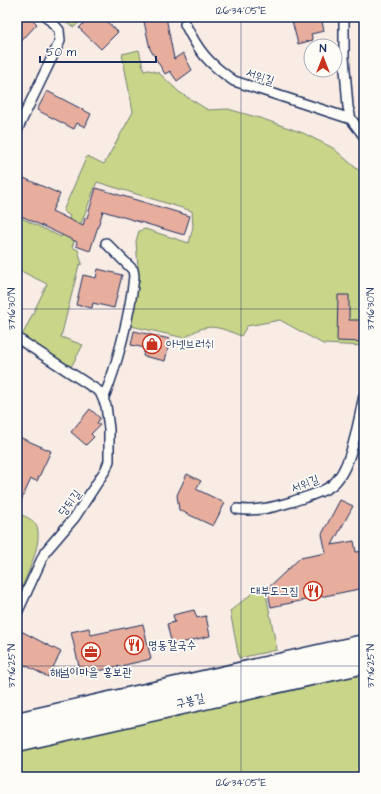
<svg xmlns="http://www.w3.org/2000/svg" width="381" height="794" viewBox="0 0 381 794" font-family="'Architects Daughter','Poor Story',sans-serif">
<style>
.green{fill:#c9d588;stroke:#728273}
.building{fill:#e7ae9e;stroke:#1b2f5e}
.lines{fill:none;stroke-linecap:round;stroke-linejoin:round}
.service-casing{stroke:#1b2f5e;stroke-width:12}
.tertiary-casing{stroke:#1b2f5e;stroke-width:25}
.service{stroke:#fdfcf7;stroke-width:9}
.tertiary{stroke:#fdfcf7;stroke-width:22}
.ticks{fill:none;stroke:#1b2f5e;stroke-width:1;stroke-opacity:0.45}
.labels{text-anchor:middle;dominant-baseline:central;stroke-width:3.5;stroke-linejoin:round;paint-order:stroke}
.street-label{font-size:12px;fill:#1b2f5e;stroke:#fdfcf7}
.poi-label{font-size:12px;fill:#1b2f5e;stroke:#fdfcf7;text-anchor:start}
.neatline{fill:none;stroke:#1b2f5e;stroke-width:1.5}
.ticks-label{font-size:10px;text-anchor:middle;fill:#1b2f5e}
</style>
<rect width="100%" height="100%" fill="#f9ece5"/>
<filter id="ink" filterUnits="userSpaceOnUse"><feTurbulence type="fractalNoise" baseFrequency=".025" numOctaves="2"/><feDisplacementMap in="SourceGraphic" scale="8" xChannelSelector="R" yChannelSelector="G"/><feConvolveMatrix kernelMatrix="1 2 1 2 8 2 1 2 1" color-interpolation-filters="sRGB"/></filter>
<g filter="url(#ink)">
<path class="green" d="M56 17H86L74 27Z
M139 50 144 71 149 70 159 73 179 92 208 110 228 109 263 119 303 133 333 148 364 175V346L323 344 280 320 247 326 241 336C218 327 207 321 185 338L131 326 139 281 136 241 139 231 145 229 189 243 193 227 192 211 97 182 72 247 78 250 82 264 79 265 61 337 83 345 71 367 37 347 22 336 47 284 17 269V216L61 237 70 216 63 211 87 156 104 164 133 112 122 54Z
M17 513C24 516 34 519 37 527 43 544 24 582 17 598Z
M264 584 277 650 239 658 230 611Z
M364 669V777H17V747Z"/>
<path class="building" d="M21 17H30L37 24 17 46V22Z
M90 17H102L118 32 101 49 79 28Z
M143 17H166L174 59 183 53 192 70 177 81 170 71 165 74 150 49Z
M291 17H321L324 31 311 34 313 40 298 44Z
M47 91 91 114 85 127 77 123 74 129 37 110Z
M17 175 60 194 52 211 83 226 85 218H87L96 188 190 216 184 235 103 211 90 251 76 246 77 242 17 214Z
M98 269 122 275 114 308 93 303 92 308 76 305 83 275 96 278Z
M338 295H349V320H364L363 342 337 341Z
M134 331 170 339 165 361 143 356 145 348 131 345Z
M90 409 100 418 97 423 100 425 91 434 94 437 86 445 71 432Z
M17 436 51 451 37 481 31 479 17 509Z
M187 474 201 481 196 489 225 503 213 526 179 510 177 495Z
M340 500 353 506 332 545 354 541 356 552 364 551V588L271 607 267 589 300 558 326 553 322 534Z
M194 610 197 618 206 616 210 636 172 645 167 624 175 622 173 615Z
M143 624 151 659 81 675 71 632 89 628 91 635Z
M21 631 61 652 48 677 17 661V639Z"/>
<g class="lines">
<g class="service-casing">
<path id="service" d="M344 17V57L348 107 351 119 364 136
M185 24C199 52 208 63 234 81L351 119
M17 130 60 41 59 30 47 17
M17 338 100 392 106 406 109 429V461L106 469 75 517 45 552 17 613
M104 397C117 367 131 309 134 276L133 270 106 243
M237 509C256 512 274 507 291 502 305 497 319 494 331 486 352 470 358 421 364 396"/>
</g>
<g class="tertiary-casing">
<path id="tertiary" d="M17 724 364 646
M17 740 364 662"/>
</g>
<use href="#service" class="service"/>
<use href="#tertiary" class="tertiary"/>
</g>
</g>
<path class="ticks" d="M241 17V777M17 309H364M17 666H364"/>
<defs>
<g id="shop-ring" transform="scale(1)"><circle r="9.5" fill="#fdfcf7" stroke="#c8321e" stroke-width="1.5"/><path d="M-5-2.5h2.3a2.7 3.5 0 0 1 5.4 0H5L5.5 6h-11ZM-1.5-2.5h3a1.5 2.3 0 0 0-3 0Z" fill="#c8321e"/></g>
<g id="restaurant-ring" transform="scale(1)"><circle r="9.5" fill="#fdfcf7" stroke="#c8321e" stroke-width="1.5"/><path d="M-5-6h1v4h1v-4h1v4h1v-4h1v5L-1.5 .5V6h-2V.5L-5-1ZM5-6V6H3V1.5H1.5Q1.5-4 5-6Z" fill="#c8321e"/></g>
<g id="office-ring" transform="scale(1)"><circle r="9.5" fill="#fdfcf7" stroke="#c8321e" stroke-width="1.5"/><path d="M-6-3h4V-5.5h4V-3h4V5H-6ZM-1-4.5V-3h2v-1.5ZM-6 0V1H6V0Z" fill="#c8321e"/></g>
</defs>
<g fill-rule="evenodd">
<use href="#shop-ring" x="152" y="344"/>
<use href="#restaurant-ring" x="313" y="591"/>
<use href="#restaurant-ring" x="134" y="645"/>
<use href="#office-ring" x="91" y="652"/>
</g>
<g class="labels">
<g class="street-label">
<text transform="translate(260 77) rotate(19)">서위길</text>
<text transform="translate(305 484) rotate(-21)">서위길</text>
<text transform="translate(70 503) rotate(-53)">당뒤길</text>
<text transform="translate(190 701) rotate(-13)">구봉길</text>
</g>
<g class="poi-label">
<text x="166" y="344">아넷브러쉬</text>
<text x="299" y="591" text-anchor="end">대부도그집</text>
<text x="148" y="645">명동칼국수</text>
<text x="91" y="672" text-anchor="middle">해넘이마을 홍보관</text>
</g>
</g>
<rect width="381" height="794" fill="none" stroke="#fdfcf7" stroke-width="44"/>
<g transform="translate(323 58)"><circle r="19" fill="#fdfcf7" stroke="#a3aaba"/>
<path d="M0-3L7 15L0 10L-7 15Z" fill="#c8321e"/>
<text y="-6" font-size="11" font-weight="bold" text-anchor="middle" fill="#1b2f5e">N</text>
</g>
<path d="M40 56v6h116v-6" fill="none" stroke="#1b2f5e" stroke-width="2"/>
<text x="46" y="56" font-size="12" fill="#1b2f5e" stroke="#fdfcf7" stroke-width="3" paint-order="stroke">50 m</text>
<rect x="22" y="22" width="337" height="750" class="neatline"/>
<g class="ticks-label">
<text x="241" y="14">126°34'05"E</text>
<text transform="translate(11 309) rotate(-90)" y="4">37°16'30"N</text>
<text transform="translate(370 309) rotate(-90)" y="4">37°16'30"N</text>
<text transform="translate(11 666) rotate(-90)" y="4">37°16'25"N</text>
<text transform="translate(370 666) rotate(-90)" y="4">37°16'25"N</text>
<text x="241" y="786">126°34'05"E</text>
</g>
</svg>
